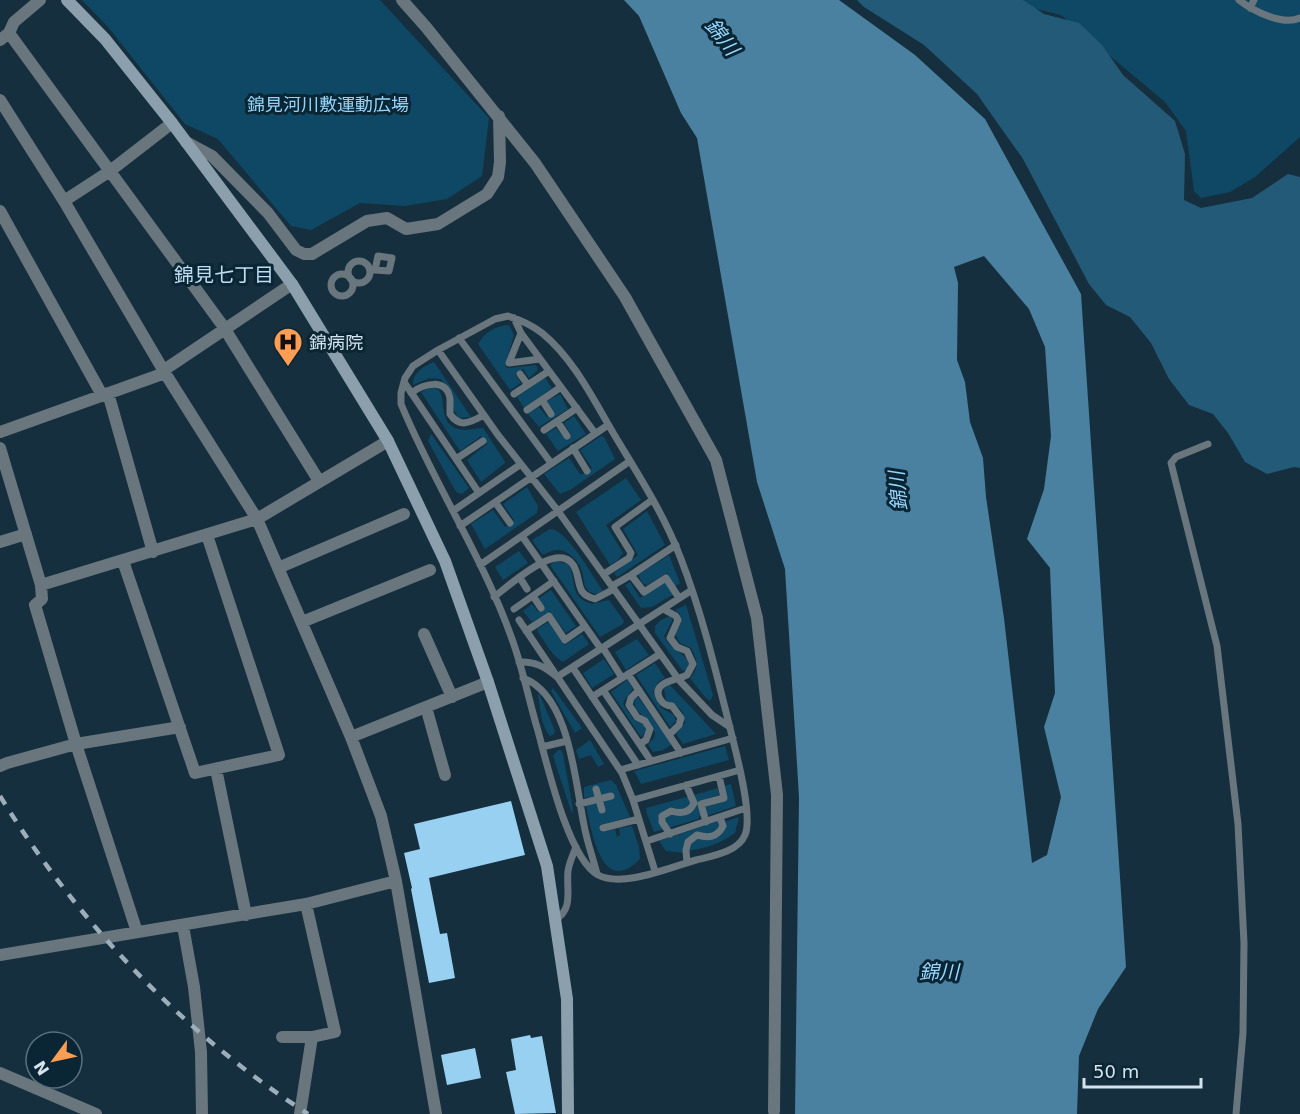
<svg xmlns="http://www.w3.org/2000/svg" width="1300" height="1114" viewBox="0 0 1300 1114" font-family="'DejaVu Sans','Noto Sans JP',sans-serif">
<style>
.green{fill:#0f4864}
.forest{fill:#235a78}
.water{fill:#4b81a0;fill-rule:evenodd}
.building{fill:#98d0f2}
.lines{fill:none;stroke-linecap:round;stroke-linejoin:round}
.lane{stroke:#69767d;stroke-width:7}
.street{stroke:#69767d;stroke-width:12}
.secondary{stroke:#8c9fac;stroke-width:12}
.rail{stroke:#9caeba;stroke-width:4.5;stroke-dasharray:10 10;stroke-linecap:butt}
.labels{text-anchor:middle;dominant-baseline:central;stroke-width:6;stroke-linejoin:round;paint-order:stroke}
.park-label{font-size:18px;fill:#94d4fa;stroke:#0a2533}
.poi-label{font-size:18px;fill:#d4e3ed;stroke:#0a2533;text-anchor:start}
.water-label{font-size:20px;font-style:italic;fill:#97d6fd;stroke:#0a2533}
.neighbourhood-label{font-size:20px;fill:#bfddf1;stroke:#0a2533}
</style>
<rect width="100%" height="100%" fill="#152f3e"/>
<path class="green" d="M82 0H380L489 118 482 176 447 199 405 206 360 203 311 230 291 226 218 139 185 124 108 27Z
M1014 0H1300V137L1255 177 1230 192 1201 198 1194 191 1186 131 1165 102 1061 15 1032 8Z
M509 325 514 335 505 365 507 368 536 365 538 370 529 378 523 369 515 374 521 383 510 390 478 344C485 332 495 326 509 325Z
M434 362 471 417 458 418 453 408V394L441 379 429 378 413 385C412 373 424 366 434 362Z
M545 378 552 388 524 408 517 397Z
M431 387 438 389C444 397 442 402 444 412 448 434 466 430 483 428L504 460 505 463 481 482 467 460 487 444 481 436 460 451 421 392Z
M560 394 568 409 539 427 528 414 539 407 547 417 555 413 547 401Z
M574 416 586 434 558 451 546 434 556 428 565 439 571 435 564 423Z
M431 434 469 488 462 494 456 492 428 441Z
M601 436 604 437 615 459 570 490 560 494 544 474 569 458 580 474H583L592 468 580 450Z
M626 478 641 500 606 525 623 553 618 560 610 565 576 512Z
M527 487 538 506 537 513 485 549 471 524 493 510 505 527 514 520 503 504Z
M647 511 665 545 617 577 614 573 638 555 623 529Z
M550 529C567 529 593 577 603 591L596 594C582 591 585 582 582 571 579 561 568 549 556 550 552 550 547 554 542 554L532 540Z
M519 551 528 563 503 580 495 567Z
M669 555 680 583 674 587 667 573 647 585 643 584 638 575Z
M556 561 568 564C578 580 567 596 592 604L609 600 624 621 623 624 600 637 550 565Z
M630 582 640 598 666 582 674 594 652 607 641 608 625 585Z
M551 590 576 626 566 633 550 611 532 622 523 611 532 604 538 612 544 608 539 598Z
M686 605 713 695 710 701 705 697 690 678C700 668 697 659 691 648L680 643 675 634 681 623 680 614 675 610Z
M670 616 673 619 664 636C670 650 682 650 689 663L687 669 683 671 655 633V626L661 620Z
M549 622 565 645 582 634 589 644 563 662C551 656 545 641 537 631L538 628Z
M637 639 649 655 626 670 615 652Z
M604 659 614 674 592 688 583 673Z
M655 663 665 678 658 682 653 692 661 708 674 715 676 721 670 727 636 675Z
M627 680 633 689 625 699 623 704 633 719 644 725 646 731 641 737 611 692Z
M669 684 716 734 683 744 676 734 685 723C683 706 678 708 666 700L664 689Z
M553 688 582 728 575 733 551 691Z
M539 693 555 731 554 734 550 736C541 726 540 708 538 695Z
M638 697 670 742 671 745 663 750 653 752 648 744 654 738 655 733C653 729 651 722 647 719 640 712 633 711 635 699Z
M590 740 604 764 598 767 591 755 579 759 576 750Z
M725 746 729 760 641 784 634 771Z
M558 750H561L563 754 573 809 572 814 553 756Z
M611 780 616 785 630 817 600 825 601 832 615 829 617 837 620 835 619 828 632 826 639 847 640 859C601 898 592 831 586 806L614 798V794L584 798V787Z
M731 784 736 806 706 816 704 805 726 799 723 786Z
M718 788 719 795 699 801 701 815 698 819 668 828 665 821 666 814 678 815 696 803 694 795Z
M690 796 692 802 688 808 665 811 664 829 654 832 647 814 646 808Z
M739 817 735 833C720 844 706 848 687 851L688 846 698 838C713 843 717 834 724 822Z
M719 821 720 825 715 833 698 834 684 853 666 851 659 841Z"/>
<path class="forest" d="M857 0H1023L1044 14 1079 23 1102 45 1123 75 1175 121 1185 154 1184 200 1201 208 1252 198 1288 174 1300 177V468L1294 467 1267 474 1245 462 1228 433 1213 414 1189 405 1169 379 1151 343 1130 317 1106 305 1089 284 1023 159 977 94 924 45 864 7Z"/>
<path class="water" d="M624 0H839L915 55 985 119 1081 294 1126 967 1098 1009 1079 1056 1077 1114H795L799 797 785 569 757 482 697 138 681 113 639 16ZM984 256 1029 309 1045 347 1051 436 1044 489 1027 539 1050 568 1055 693 1044 727 1061 797 1047 855 1032 863 1004 618 986 497 983 458 970 422 965 382 957 360 958 283 954 267Z"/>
<path class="building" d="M511 801 525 855 429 878 440 934 447 933 455 978 429 983 411 889 412 888 404 853 420 849 414 824Z
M530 1035 531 1038 542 1036 556 1113 515 1114 506 1072 516 1070 511 1039Z
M475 1048 481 1078 447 1085 441 1055Z"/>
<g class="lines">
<path class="lane" d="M1239 0C1253 11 1283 26 1300 18
M1250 8 1254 0
M378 256 392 258 389 271 375 270Z
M348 272a11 11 0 1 1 22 0a11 11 0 1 1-22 0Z
M331 285a11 11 0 1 1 22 0a11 11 0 1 1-22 0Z
M508 316C521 320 532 325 542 333 574 359 594 401 615 436 639 476 665 516 681 559 703 616 717 676 732 736 737 756 753 817 745 835 738 852 712 856 696 860 670 867 623 888 598 875 568 858 547 764 538 731 529 701 523 669 512 639 483 557 434 484 401 404V393L405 378 413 366 438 350 495 319Z
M514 318 521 333 595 433
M521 333 509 363 540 359
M459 338 551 463
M438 350 498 435 558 511 679 680 712 715 730 727
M520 374 528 385
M404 382 479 493
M411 393C423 384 447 377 450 399 450 404 450 409 450 414 460 429 471 422 484 415
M514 394 549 371
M542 400 551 414
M527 410 561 387
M557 421 567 436
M544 430 577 408
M1208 444 1176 457 1171 463 1217 646 1238 824 1244 943 1243 1033 1236 1114
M573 448 587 471
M456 459 483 441
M495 502 510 523
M453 511 521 464
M460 526 608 425
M522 536 601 649
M676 545 631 575 644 592 666 578 679 598
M480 565 630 461
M604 574 629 558 631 553 615 527 652 500
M520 578 527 589
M612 586 631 575
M533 596 541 608
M494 597C510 585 564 534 576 571 581 586 577 594 595 599L614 589
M514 609 554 581
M663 609 676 616 678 620 670 638 677 647 687 651 693 664 687 675C678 680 650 682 660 699 663 704 666 706 672 706L681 718 679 725 669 735
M519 620 622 773 633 800 655 871
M526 631 549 616 565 640 585 626
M603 648 622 678
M519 662C535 661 545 667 557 677L692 590
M573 668 638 765
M628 674 681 753
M523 678C570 695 575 782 584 825 587 842 593 858 597 874
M603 690 651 761
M639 690 631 698 629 705 637 717 645 721 650 729 646 740 640 744
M592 697 660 654
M542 747 567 741
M620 770 733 738
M596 789 602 810
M633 800 740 770
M579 804 611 796
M706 822 701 804 724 798 719 776
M603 828 639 819
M670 834 662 822V816L671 811C681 814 690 813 694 803L686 785
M647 841 746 808
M687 863 686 850 688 842 697 835C708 838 717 838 723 826L720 817
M555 920C574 909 566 890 568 871 569 863 573 855 576 847"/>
<path class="street" d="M402 0 426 27 535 163 625 297 716 460 757 618 777 795 774 1111
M9 33 14 22 40 0
M0 40 9 33 223 326 319 481
M0 100 64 201 165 373 257 519 351 737 381 816 396 881 436 1114
M186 142 212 156 268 213 296 250 304 254H312L367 221 387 218 406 229 438 224 487 194 498 177 500 162 499 116
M64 201 110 171 172 123
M0 211 102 395
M164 370 292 284
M108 393 153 552
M0 432 165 373
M0 448 41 585 42 599 35 605 76 744 137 932
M0 542 26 534
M123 561 195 773 279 755 207 535
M278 568 404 514
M41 585 257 519 388 441
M302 622 430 570
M424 634 452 697
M426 707 445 775
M351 737 488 682
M0 766 7 763 76 744 180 727
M216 769 246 915
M183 926 194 987 201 1052 202 1114
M0 955 306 904 396 881
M282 1037H312L335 1032 306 904
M0 1073 96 1114
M300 1114 312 1037"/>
<path class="secondary" d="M67 0 105 39 172 123 292 284 388 441 445 561 488 682 547 866 567 999 568 1114"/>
<path class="rail" d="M0 796C79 924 182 1032 308 1114"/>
</g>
<defs>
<g id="hospital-pin" transform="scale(1.5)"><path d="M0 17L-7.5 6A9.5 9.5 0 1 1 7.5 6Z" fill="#fd9d54" stroke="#0a2533"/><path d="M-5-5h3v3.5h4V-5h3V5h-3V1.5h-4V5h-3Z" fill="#111"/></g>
</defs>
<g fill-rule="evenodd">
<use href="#hospital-pin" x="288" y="342"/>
</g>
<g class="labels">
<g class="park-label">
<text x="328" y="104">錦見河川敷運動広場</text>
</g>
<g class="poi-label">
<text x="309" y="342">錦病院</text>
</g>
<g class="water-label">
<text transform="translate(722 37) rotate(52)">錦川</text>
<text transform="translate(898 491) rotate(-95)">錦川</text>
<text x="939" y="972">錦川</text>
</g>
<g class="neighbourhood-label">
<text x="224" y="275">錦見七丁目</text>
</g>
</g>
<g transform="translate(54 1060) rotate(237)"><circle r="28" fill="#0a2533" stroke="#5b717d" stroke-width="1.5"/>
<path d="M0-4.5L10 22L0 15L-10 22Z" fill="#fd9d54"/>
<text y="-9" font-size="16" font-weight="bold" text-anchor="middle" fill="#d4e3ed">N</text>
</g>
<path d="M1084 1078v9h117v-9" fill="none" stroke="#d4e3ed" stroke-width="3"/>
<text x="1093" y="1078" font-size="18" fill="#d4e3ed" stroke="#0a2533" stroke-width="4.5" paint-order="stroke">50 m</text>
</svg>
